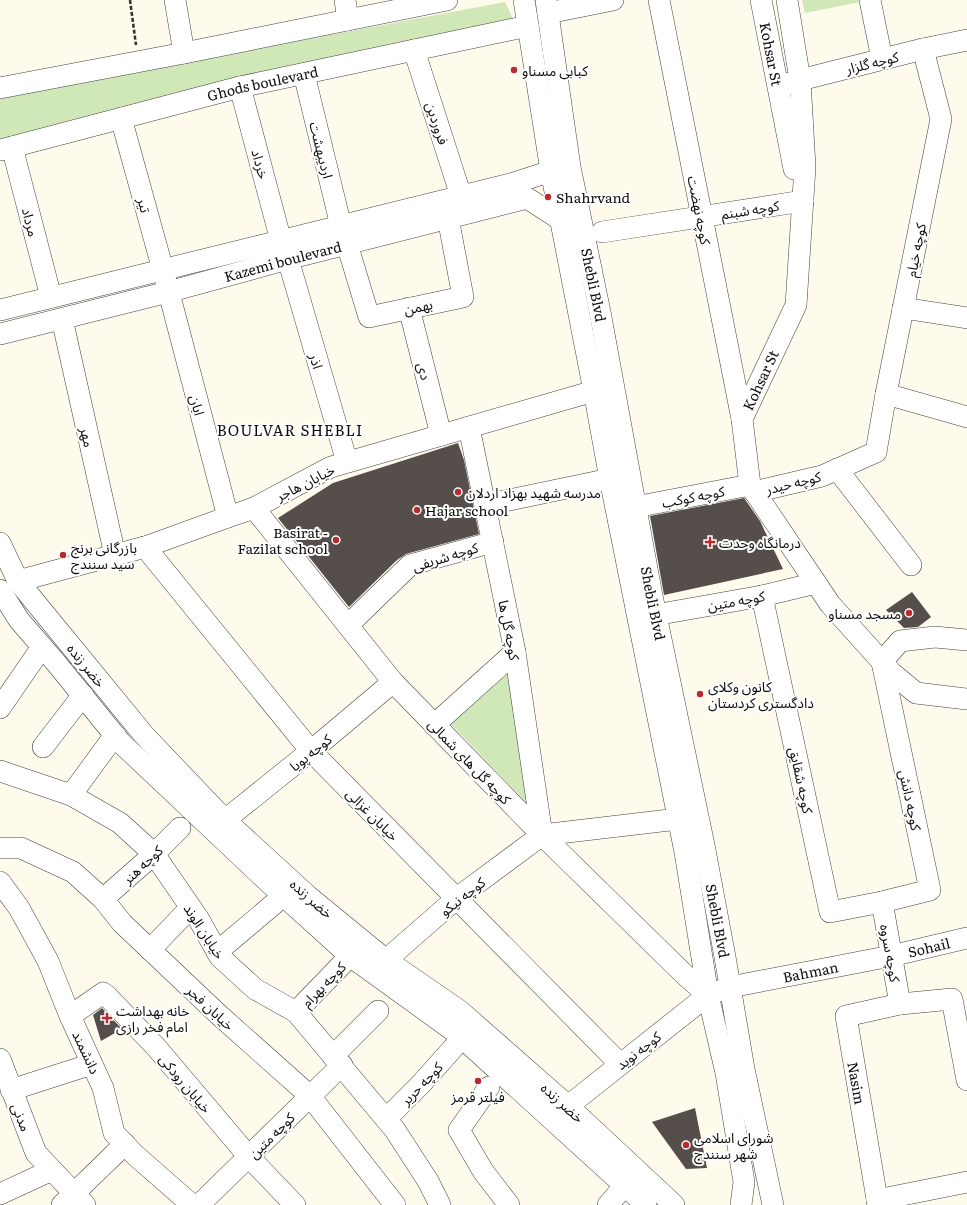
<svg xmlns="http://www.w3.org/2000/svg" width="967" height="1205" viewBox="0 0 967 1205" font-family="Literata,'Noto Sans Arabic',serif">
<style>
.green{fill:#d0e7b8}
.building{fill:#554e4a}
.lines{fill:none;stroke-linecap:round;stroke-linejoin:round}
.minor-casing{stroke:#404040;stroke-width:22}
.path{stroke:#2f2f2f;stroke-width:2.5;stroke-dasharray:4 2;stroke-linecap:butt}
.minor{stroke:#fff;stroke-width:21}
.poi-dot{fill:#b82a2e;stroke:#fff;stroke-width:1.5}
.labels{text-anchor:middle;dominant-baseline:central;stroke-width:4;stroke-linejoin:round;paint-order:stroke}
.street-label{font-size:14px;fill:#0d0d0d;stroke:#fff}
.poi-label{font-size:14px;fill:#0d0d0d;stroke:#fff;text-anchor:start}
.neighbourhood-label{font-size:15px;letter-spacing:1px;fill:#0d0d0d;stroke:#fff}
</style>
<rect width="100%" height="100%" fill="#fefbed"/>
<path class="green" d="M802 0H865V1L805 13Z
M505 2 515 23 0 142V97Z
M506 664 528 804 444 717Z"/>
<path class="building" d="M458 443 464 460 479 534 406 554 397 560 349 607 278 518 333 483Z
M744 498 760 521 783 569 664 595 650 516Z
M912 592 931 617 918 627 904 628 886 610Z
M102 1008 122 1029 101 1041 93 1015Z
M695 1108 707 1168 686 1169 652 1122Z"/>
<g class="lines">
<g class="minor-casing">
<g id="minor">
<path d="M175 0 184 53"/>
<path d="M345 0 348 20"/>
<path d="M524 0 551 171 594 391 610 479 685 852 708 995 726 1073 744 1182 741 1205"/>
<path id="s1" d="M546 0 570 167 600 312 652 596 704 845 725 957 744 1069 773 1205"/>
<path d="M659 0 742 419"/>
<path id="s2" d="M761 0 794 169"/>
<path d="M787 0 800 80 805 167 796 305 742 419 750 485 830 604 892 673 916 693 967 699"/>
<path d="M870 0 882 59"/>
<path d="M548 13 613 0"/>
<path d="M414 50 461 196"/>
<path d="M304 74 341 226"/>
<path d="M787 84 800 80 923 49 967 40"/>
<path d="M240 87 281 241"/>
<path d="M0 88 184 53 447 0"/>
<path d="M121 118 163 270 228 517"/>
<path d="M12 147 51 297"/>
<path id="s3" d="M0 150 240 87 528 26"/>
<path d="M602 232 803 201"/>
<path d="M347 244 369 317 463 297 448 218"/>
<path d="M288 259 347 462"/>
<path d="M409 308 441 435"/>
<path d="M903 308 967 318"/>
<path d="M0 310 514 183 551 171"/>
<path d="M62 319 115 555"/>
<path id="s4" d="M0 334 168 292 288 259 527 198 561 220"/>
<path d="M886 394 967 417"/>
<path d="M469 427 515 652 542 835"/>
<path d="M837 469 911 565"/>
<path d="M754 492 822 476 876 452 886 394 941 119 923 49"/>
<path d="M485 505 610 479"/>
<path d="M635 507 750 485"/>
<path d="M254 508 393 682 542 835 685 975 708 995"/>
<path d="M0 543 18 581 35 602 144 735 225 820 308 896 386 960 460 1011 568 1106 674 1205"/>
<path d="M145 547 311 751 620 1064"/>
<path d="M18 581 145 547 228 517 254 508 331 467 594 391"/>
<path d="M0 590 19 620 57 664 121 743 264 878 350 956 458 1034 646 1205"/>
<path d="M762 596 830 912 882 902 930 890 882 662"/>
<path d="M655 615 762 596 816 583"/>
<path d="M348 625 410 565 493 542"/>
<path d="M882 662 900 641 935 637 967 640"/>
<path d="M0 708 42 647"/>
<path d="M434 725 515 652"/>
<path d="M43 747 83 695"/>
<path d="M0 771 71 795 120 823 154 854 198 918 220 957 255 989 296 1012 395 1130 428 1181 440 1205"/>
<path d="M71 795 115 735"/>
<path d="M225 820 311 751 393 682"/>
<path d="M542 835 678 819"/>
<path d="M0 848H21L73 872 103 899 122 923 218 1014 310 1096 395 1205"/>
<path d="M0 882 19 908 48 961 70 1016 103 1088 114 1133 135 1155 192 1205"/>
<path d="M103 899 154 854 180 828"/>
<path d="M882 902 900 1004"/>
<path d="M150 950 190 908"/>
<path d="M217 952 275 903"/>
<path d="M386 960 457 898 542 835"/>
<path d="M296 1012 350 956"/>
<path d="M70 1016 103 993 107 996 156 1047 249 1157 295 1205"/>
<path d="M333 1056 378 1011"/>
<path d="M0 1059 36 1153 85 1205"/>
<path d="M489 1087 459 1130 483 1171 509 1205"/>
<path d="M11 1090 92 1064"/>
<path id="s5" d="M568 1106 708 995 730 987 891 956 967 938"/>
<path d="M387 1118 421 1084 454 1047"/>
<path d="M0 1194 52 1170"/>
<path d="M877 1200 967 1182"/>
<path d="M62 1205 125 1144"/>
<path d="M199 1205 342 1065"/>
<path d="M608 1205 625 1185"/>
<path d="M878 1205 846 1016 900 1004 952 999 967 1080"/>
</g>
</g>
<path class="path" d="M130 0 136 45"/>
<use href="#minor" class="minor"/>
</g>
<g class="poi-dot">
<circle cx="514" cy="70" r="4"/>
<circle cx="548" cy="197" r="4"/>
<circle cx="458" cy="492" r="4"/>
<circle cx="417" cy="510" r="4"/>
<circle cx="336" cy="540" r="4"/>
<path d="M708 536h4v4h4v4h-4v4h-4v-4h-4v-4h4z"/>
<circle cx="63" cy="555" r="4"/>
<circle cx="909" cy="613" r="4"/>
<circle cx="700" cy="694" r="4"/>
<path d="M105 1012h4v4h4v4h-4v4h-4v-4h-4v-4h4z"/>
<circle cx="478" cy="1081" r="4"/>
<circle cx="686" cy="1145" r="4"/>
</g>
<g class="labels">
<g class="street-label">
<text stroke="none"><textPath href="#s2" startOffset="55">Kohsar St</textPath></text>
<text transform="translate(872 62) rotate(-14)">کوچه گلزار</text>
<text stroke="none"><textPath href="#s3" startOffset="271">Ghods boulevard</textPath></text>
<text transform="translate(438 123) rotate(72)">فروردین</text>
<text transform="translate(322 150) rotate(76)">اردیبهشت</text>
<text transform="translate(261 164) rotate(75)">خرداد</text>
<text transform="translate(145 205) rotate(75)">تیر</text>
<text transform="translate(750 209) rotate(-9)">کوچه شبنم</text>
<text transform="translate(700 210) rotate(79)">کوچه نهضت</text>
<text transform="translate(31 222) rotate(76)">مرداد</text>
<text transform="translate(915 250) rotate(-79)">کوچه خیام</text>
<text stroke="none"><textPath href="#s4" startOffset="292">Kazemi boulevard</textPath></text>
<text stroke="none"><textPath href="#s1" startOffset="289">Shebli Blvd</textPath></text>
<text transform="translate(418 306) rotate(-12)">بهمن</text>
<text transform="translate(317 361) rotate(74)">اذر</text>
<text transform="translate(425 371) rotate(76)">دی</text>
<text transform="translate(760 380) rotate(-65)">Kohsar St</text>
<text transform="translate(198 405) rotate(75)">ابان</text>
<text transform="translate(88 437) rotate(77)">مهر</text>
<text transform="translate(305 482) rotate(-27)">خیابان هاجر</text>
<text transform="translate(793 482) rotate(-14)">کوچه حیدر</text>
<text transform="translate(693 496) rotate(-11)">کوچه کوکب</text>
<text transform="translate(445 556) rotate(-17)">کوچه شریفی</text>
<text transform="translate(736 600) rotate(-10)">کوچه متین</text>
<text stroke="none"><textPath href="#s1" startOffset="613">Shebli Blvd</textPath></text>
<text transform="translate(510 630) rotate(79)">کوچه گل ها</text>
<text transform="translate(87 665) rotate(51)">خضر زنده</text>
<text transform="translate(310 752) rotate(-39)">کوچه پویا</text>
<text transform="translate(470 761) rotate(46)">کوچه گل های شمالی</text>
<text transform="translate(802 780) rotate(78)">کوچه شقایق</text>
<text transform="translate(911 800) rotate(78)">کوچه دانش</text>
<text transform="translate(373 814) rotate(45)">خیابان غزالی</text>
<text transform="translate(142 864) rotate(-43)">کوچه هنر</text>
<text transform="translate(462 896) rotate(-38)">کوچه نیکو</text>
<text transform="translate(312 898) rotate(41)">خضر زنده</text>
<text stroke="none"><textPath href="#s1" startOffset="937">Shebli Blvd</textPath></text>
<text transform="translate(205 931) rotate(57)">خیابان الوند</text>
<text stroke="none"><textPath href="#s5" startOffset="405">Sohail</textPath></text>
<text transform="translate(891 953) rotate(80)">کوچه سروه</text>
<text stroke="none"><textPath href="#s5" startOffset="284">Bahman</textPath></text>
<text transform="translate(323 984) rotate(-46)">کوچه بهرام</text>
<text transform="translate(211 1007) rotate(43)">خیابان فجر</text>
<text transform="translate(638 1050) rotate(-38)">کوچه نوید</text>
<text transform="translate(87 1052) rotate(65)">دانشمند</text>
<text transform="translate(186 1083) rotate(50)">خیابان رودکی</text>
<text transform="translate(421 1083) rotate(-46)">کوچه حریر</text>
<text transform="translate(857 1083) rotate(80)">Nasim</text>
<text transform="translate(563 1102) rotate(42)">خضر زنده</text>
<text transform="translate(22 1117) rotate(68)">مدنی</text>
<text transform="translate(271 1135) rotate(-45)">کوچه متین</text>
</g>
<g class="poi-label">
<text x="522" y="70">کبابی مسناو</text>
<text x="556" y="197">Shahrvand</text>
<text x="466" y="492">مدرسه شهید بهزاد اردلان</text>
<text x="425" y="510">Hajar school</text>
<text x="328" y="532" text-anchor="end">Basirat -<tspan x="328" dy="16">Fazilat school</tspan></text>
<text x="719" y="542">درمانگاه وحدت</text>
<text x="71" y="547">بازرگانی برنج<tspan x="71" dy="16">سید سنندج</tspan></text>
<text x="901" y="613" text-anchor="end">مسجد مسناو</text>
<text x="708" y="686">کانون وکلای<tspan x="708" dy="16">دادگستری کردستان</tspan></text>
<text x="116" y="1010">خانه بهداشت<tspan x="116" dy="16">امام فخر رازی</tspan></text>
<text x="478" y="1096" text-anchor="middle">فیلتر قرمز</text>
<text x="694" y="1137">شورای اسلامی<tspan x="694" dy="16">شهر سنندج</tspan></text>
</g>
<g class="neighbourhood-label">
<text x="290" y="429">BOULVAR SHEBLI</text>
</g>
</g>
</svg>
